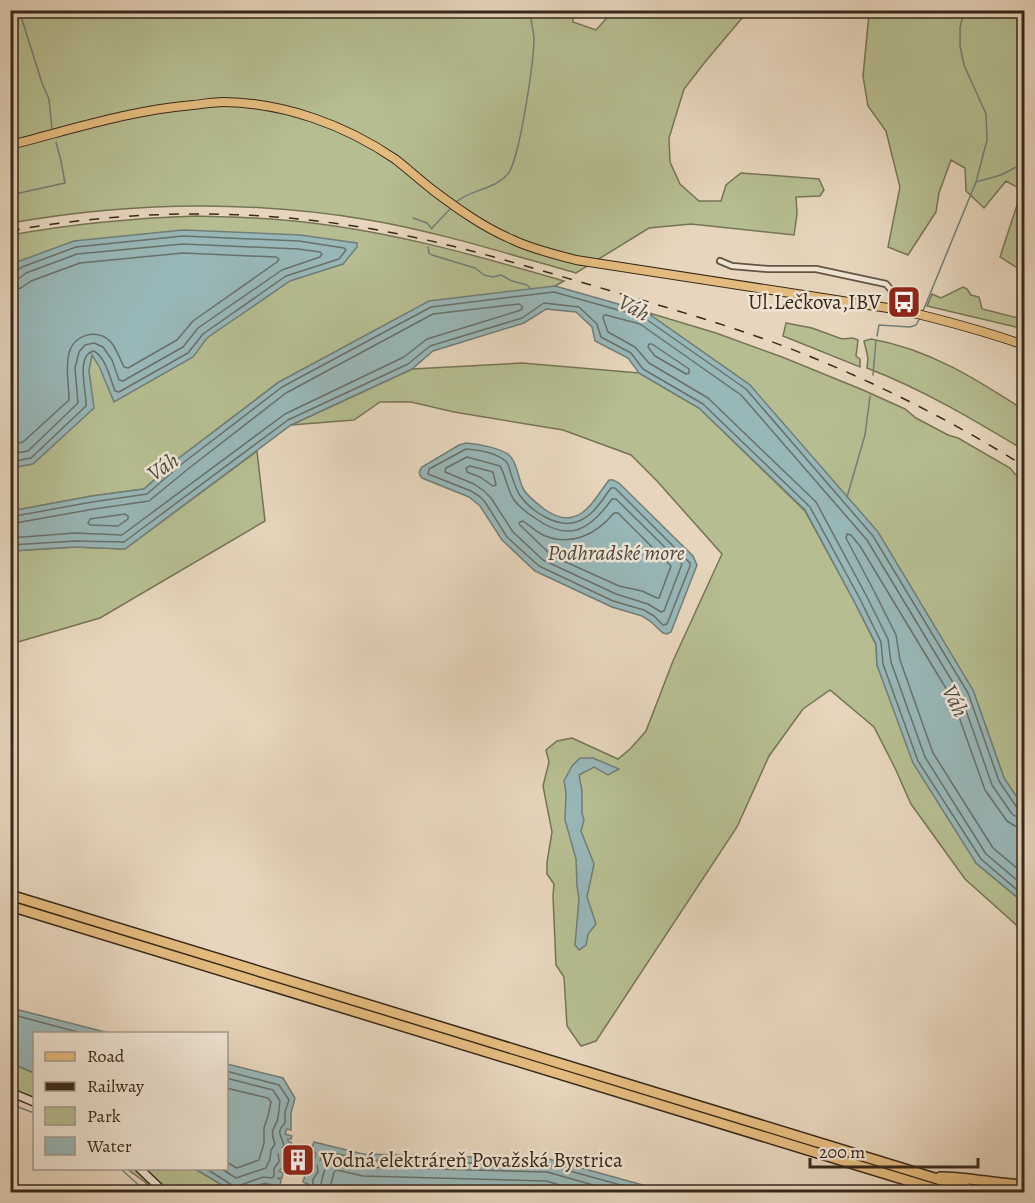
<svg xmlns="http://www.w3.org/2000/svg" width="1035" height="1203" viewBox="0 0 1035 1203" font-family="Alegreya,serif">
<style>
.green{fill:#b6be91;stroke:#767456;stroke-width:1.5}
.water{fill:#98b7b8;stroke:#717e79;stroke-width:1.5}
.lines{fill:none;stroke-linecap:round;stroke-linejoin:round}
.shore{stroke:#68706a;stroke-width:1.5}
.stream{stroke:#717e79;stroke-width:1.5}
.canal{stroke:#98b7b8;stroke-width:6}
.minor-casing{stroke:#635444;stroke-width:8}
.secondary-casing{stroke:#37291b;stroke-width:10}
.primary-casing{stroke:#37291b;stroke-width:10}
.motorway-casing{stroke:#37291b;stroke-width:12}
.minor{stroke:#efe4d4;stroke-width:4.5}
.secondary{stroke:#efe4d4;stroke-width:7}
.primary{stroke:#e4bb7e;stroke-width:8}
.motorway{stroke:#e4bb7e;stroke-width:9}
.rail{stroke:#37291b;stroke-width:1.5;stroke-dasharray:10 10;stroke-linecap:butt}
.labels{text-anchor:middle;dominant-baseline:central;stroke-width:5;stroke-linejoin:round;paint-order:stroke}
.poi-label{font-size:21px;fill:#37291b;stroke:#efe4d4;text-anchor:end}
.water-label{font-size:22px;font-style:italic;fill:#4f4c42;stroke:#efe4d4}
</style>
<rect width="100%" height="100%" fill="#e7d6bd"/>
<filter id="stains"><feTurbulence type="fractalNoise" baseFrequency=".00333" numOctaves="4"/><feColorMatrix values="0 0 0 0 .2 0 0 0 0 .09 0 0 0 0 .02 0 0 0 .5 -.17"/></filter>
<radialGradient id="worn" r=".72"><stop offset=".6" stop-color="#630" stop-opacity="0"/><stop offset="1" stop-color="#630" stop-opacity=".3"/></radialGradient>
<path class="green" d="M11 10H573V22L596 30 613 11H748L705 62 684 89 669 138 670 162 680 184 699 201H721L726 185 741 173 819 179 824 190 820 196 796 197 797 214 794 235 691 224 649 228 576 273C508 254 439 232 369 220 250 200 129 202 11 223Z
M870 11H1024V282L1019 278 1022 271 1000 257 1022 190 1006 181 984 208 966 191 965 168 951 160 939 193 936 212 908 255 888 247 900 187 886 131 868 106 863 76 869 14Z
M197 216C225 217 255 217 283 220 379 228 472 254 564 281L555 286 279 382 179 458 144 489 92 496 11 511V235C72 224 134 218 197 216Z
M963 287 967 289 971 295 979 297 982 309 1018 318 1024 303V329L927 306 932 294 941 298Z
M646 312 716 333 782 357 863 390 905 409 916 418 948 435 958 438 1010 468 1015 474 1024 480V808L1004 778 973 690 750 385Z
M786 323 812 328 842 339 853 338 858 340 856 356 860 359V367L783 336Z
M871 339C929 349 976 379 1024 410V450C974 420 922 389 867 368L868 358 864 341Z
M522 363 639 373 699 408 805 511 854 601 876 645 877 665 976 863 1024 903V932L965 879 911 804 895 768 874 727 830 690 803 709 769 756 737 827 596 1041 581 1046 567 1026 564 977 556 965 553 896 554 884 547 874V862L552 832 543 786 549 762 546 750 557 741 572 738 618 759 630 749 646 731 673 661 722 554 657 481 631 455 563 430 454 412 411 402H380L354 420 291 425 412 369Z
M257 451 265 521 100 618 11 644V551L75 547 125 549Z
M11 1063 34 1073V1106L11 1096Z
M127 1169H195L234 1192 265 1183 266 1192H153L145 1182Z"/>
<path class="water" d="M183 230 300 235 357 243V247L343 264 290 281 207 338 193 357 114 402 99 366 92 355 89 371 94 408 33 464 11 468V269L17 262 74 241Z
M555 286 646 312 750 385 878 532 973 690 1004 778 1024 808V903L976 863 913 763 877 665 876 644 854 601 805 510 699 408 639 373 628 358 595 341 592 327 576 312 546 309 524 323 433 351 412 369 291 425 125 549 75 547 11 551V511L92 496 144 489 179 458 279 382 429 301Z
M466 443C478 444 502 448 510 456 518 464 518 480 524 490 529 498 537 503 544 509 578 533 591 504 609 480H613L619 483 693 556 697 565 671 632 667 634 663 633 650 621 642 616 612 607 535 571 502 540 480 506 469 497 422 478C418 474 419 471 422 467L459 445Z
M580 758H593L619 769 608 775 594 767 579 775 582 791V813L584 820 581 831 594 864 587 897 596 924 588 934 586 945 579 950 575 945 579 899 577 886 576 859 565 820 566 792 564 781 572 766Z
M10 1008H11L109 1033 34 1034V1073L11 1063Z
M227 1064 283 1078 295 1098 291 1113V1130L287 1129 285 1134 292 1136 291 1139H288V1141L292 1143 290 1148 286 1147 290 1149 289 1154 285 1153 283 1156 287 1158 286 1163H282L286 1165 284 1169H281L279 1171 283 1173 282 1178H277L281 1180 280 1187 265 1183 234 1192 195 1169 226 1168Z
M314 1142 363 1154 549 1159 668 1192H300L301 1188 306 1189 308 1184 303 1182 306 1172 311 1174 312 1168 307 1167 310 1157 315 1158 316 1153 311 1151Z"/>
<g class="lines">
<path class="shore" d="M10 273 15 272 22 267 76 247 183 236 299 241 344 248 346 250 339 259 286 276 203 334 188 353 119 392 115 391C110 378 106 358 94 351 75 354 87 393 86 406L31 458 10 462
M10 280H17L26 273 77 254 183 244 298 249 320 252 322 254 320 257 282 270 198 328 183 347 123 381 119 380 112 360 103 347 94 343 85 345 79 352 75 368 78 403 28 451 10 454
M10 290 21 288 31 281 80 263 183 253 276 257 279 259 277 262 193 321 177 340 128 368 124 367C120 359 117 350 111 342 98 328 74 334 69 353 65 370 69 383 69 400L23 442 10 445
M649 344H652L689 369V373L686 374 655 356 648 347Z
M466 449C479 450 500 453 508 464 511 474 514 485 519 494 530 511 559 530 579 521 594 515 602 500 611 488H615L690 563V566L667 624 663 625 654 616 644 610 613 601 539 566 507 537 485 502 479 496 471 491 428 474 429 469Z
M467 457 500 466C506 476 507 489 514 500 520 508 527 513 535 518 569 543 590 530 612 499H616L682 564 664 611 661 612 648 604 616 594 543 560 513 532 491 498 484 491 474 484 445 472 446 468Z
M470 466 493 472 496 485 493 486 480 477 467 472 466 468Z
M614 513H618L671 566 659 598H657L642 591 619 586 557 558 548 552 519 524 520 522 523 521C529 525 535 531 543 535 570 547 596 535 614 513Z
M125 514 128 516V519L118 526 90 525 88 523 90 519Z
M10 517 92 502 147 494 183 463 282 387 431 307 554 292 643 317 746 389 873 536 968 693 999 781 1018 809 1024 811
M10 524 94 509 149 501 188 469 286 393 433 314 519 304 522 306V309L518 311 427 339 404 357 285 414 122 535 75 533 10 538
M10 545 75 541 124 542 288 420 408 364 430 346 522 318 544 303 579 307 597 324 601 337 631 353 643 369 703 404 810 507 860 599 881 642 883 664 918 761 981 859 1024 896
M1024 818H1018L1012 814 992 785 961 696 867 540 741 395 640 324 606 315H604L603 318 608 332 635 347 649 363 708 398 816 502 866 595 888 639 891 662 925 757 986 854 1024 886
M1024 827 1015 826 1007 821 985 790 953 700 860 546 851 535 847 534 846 538 874 591 896 635 900 660 933 753 993 848 1024 874
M10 1014 85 1034
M226 1088 268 1098 271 1102 268 1116 264 1128V1143L259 1160 237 1168 226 1162
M205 1168 235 1187 263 1177 272 1178 274 1176V1168L279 1162 278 1152 284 1146C282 1135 275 1133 285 1123V1112L289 1100 279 1085 226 1071
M220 1168 236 1178 266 1168 270 1159 271 1150 275 1144C269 1128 275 1130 278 1118 279 1112 279 1107 280 1101L273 1090 226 1078
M311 1192 313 1187V1179L318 1172 317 1164 321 1159 323 1152 325 1151 363 1160 548 1165 646 1192
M319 1192C322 1182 323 1167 331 1160L362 1167 547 1172 618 1192
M329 1192 334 1172 337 1170 363 1176 546 1181 585 1192"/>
<path class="stream" d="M19 10 42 83 49 99 52 130
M976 182 1001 175 1024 163
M10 197 15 194 65 183 61 161 56 142
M456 202C472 189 494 190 508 174 520 158 534 60 534 38 533 28 531 20 529 10
M413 218 427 223 432 229
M432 228 451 208
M428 247 429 253 432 255 475 268 484 275 493 277 501 275 512 281 527 285 531 289
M923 311 976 182 987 140 986 114 964 65 960 46V28L964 10
M877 336 879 325 910 327 916 325 920 318
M873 375 876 340
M847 497 865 435 870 396
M10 1104 34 1113
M120 1168 146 1192"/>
<path class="canal" d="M278 1150 293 1157 317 1162"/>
<g class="minor-casing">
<path id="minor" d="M720 261 732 266 768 269H816L886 284 899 299 901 304V310"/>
</g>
<g class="secondary-casing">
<path id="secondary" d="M10 1092 34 1102
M139 1168 164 1192"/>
</g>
<g class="primary-casing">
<path id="primary" d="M10 145C70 130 131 110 193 105 203 104 214 102 224 102 285 103 345 125 395 159 408 169 421 181 434 191 458 209 483 227 511 239 531 249 554 254 576 260L901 310C943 320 984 331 1024 345"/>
</g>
<g class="motorway-casing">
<path id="motorway" d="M10 895 980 1192
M10 906 945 1192
M940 1177C968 1177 996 1184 1024 1185"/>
</g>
<use href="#minor" class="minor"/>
<use href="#secondary" class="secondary"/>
<use href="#primary" class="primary"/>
<use href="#motorway" class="motorway"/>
<path class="rail" d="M10 231C142 207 277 208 408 236 476 250 542 271 608 290 668 308 728 325 786 347 869 379 949 419 1024 466"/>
</g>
<defs>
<g id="bus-square" transform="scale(1.725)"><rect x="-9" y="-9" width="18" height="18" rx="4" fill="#8f2418" stroke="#efe4d4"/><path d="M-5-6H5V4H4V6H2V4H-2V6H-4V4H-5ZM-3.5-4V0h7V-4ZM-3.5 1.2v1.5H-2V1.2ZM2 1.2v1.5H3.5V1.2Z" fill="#fff"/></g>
<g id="building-square" transform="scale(1.725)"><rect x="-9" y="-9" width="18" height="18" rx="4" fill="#8f2418" stroke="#efe4d4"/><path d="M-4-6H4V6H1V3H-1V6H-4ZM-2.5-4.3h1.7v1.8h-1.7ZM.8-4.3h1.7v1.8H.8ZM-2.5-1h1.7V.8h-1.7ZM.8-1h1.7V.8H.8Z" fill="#fff"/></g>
</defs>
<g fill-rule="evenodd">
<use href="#bus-square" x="904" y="302"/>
<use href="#building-square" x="298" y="1160"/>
</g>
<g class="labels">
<g class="poi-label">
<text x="881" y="302">Ul.Lečkova,IBV</text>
<text x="321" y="1160" text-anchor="start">Vodná elektráreň Považská Bystrica</text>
</g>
<g class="water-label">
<text transform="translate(634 308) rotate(29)">Váh</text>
<text transform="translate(163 467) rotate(-34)">Váh</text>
<text x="616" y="553">Podhradské more</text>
<text transform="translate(955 701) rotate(64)">Váh</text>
</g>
</g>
<rect width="1035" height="1203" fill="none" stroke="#e7d6bd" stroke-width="36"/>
<rect x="12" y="12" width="1011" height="1179" fill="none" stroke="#37291b" stroke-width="3"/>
<rect x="18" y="18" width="999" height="1167" fill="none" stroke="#37291b" stroke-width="1.5"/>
<rect x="33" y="1032" width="195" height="138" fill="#efe4d4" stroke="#a5998a" stroke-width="1.5"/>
<rect x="45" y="1052" width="30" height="9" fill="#e4bb7e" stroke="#a5998a" stroke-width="1.5"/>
<text x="87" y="1062" font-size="18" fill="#37291b">Road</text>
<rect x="45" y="1082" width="30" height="9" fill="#37291b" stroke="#a5998a" stroke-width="1.5"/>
<text x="87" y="1092" font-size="18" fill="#37291b">Railway</text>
<rect x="45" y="1107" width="30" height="18" fill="#b6be91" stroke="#a5998a" stroke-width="1.5"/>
<text x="87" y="1122" font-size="18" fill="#37291b">Park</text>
<rect x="45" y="1137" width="30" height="18" fill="#98b7b8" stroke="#a5998a" stroke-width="1.5"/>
<text x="87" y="1152" font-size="18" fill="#37291b">Water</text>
<path d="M810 1158v9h168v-9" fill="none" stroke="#37291b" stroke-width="3"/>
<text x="819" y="1158" font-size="18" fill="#37291b" stroke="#efe4d4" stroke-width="4.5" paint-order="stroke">200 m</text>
<rect width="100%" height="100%" filter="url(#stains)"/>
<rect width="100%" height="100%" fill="url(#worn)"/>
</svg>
